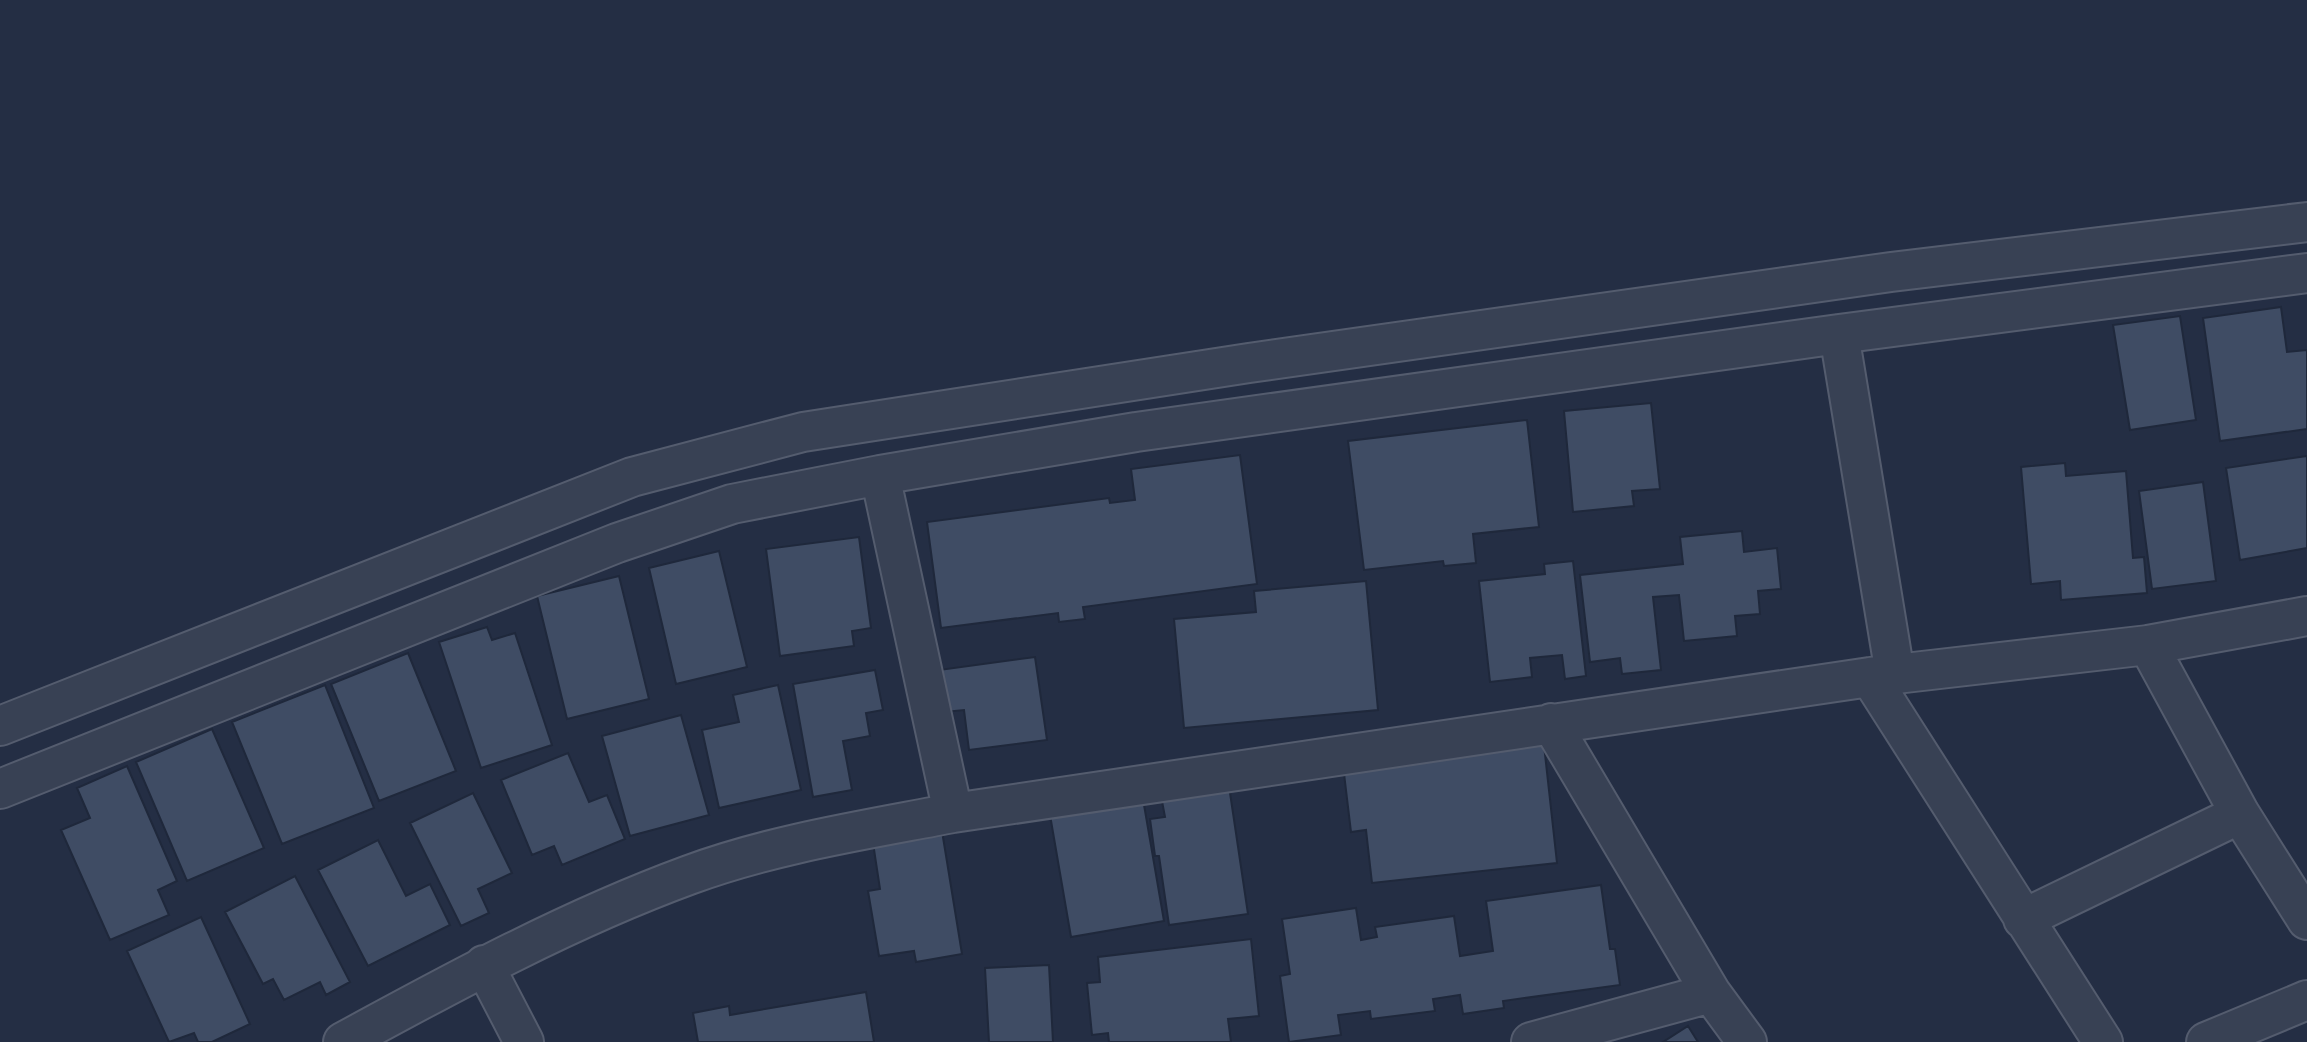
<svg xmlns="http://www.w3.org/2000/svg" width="2307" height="1042" viewBox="0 0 2307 1042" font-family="'Asap Condensed',sans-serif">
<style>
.building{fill:#3f4c64;stroke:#1f283b;stroke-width:2}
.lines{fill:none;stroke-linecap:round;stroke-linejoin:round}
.minor-casing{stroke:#545c6e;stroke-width:42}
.minor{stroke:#384154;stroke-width:38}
</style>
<rect width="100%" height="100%" fill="#242e44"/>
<path class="building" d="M2281 307 2287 352 2307 350V429L2220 441 2203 318Z
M2180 316 2196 420 2130 430 2113 325Z
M1651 403 1660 489 1632 491 1634 506 1573 512 1564 411Z
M1527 420 1539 527 1473 534 1476 563 1444 566 1443 561 1364 570 1348 441Z
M1240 455 1257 584 1083 607 1085 619 1059 622 1058 613 941 628 927 522 1109 498 1110 503 1135 500 1131 469Z
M2307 456V548L2240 560 2226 468Z
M2065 463 2066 476 2126 471 2133 558 2144 557 2147 593 2061 600 2060 581 2031 584 2021 467Z
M2203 482 2216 581 2152 589 2139 491Z
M1742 531 1744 552 1777 548 1781 589 1758 591 1760 614 1735 616 1737 636 1684 641 1679 595 1653 597 1661 670 1622 674 1620 658 1590 662 1580 575 1683 564 1680 537Z
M859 537 871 628 852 631 854 646 780 656 766 549Z
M719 551 747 667 676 684 649 568Z
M1573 561 1586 676 1565 679 1562 655 1530 658 1532 677 1490 682 1479 581 1545 574 1544 564Z
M619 576 649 699 567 719 537 596Z
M1366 581 1378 710 1184 728 1174 619 1256 612 1254 591Z
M487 627 492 640 515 633 552 745 481 768 439 642Z
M408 653 456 771 379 801 331 684Z
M1035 657 1047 740 969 750 964 710 944 712 939 670Z
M875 670 883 710 866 713 870 736 843 741 852 790 813 797 793 684Z
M325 685 374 808 282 844 232 722Z
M778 685 801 790 719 808 702 730 739 722 733 695Z
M681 715 709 815 630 836 602 736Z
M212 729 264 848 187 881 136 762Z
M1544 745 1557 863 1372 883 1366 830 1351 832 1343 765Z
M568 753 589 802 607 795 625 839 562 865 554 846 532 855 501 780Z
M127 766 177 881 158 890 169 915 110 940 61 830 90 818 77 788Z
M1229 786 1248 914 1169 925 1159 856H1155L1150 819 1165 817 1161 796Z
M473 793 512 873 478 889 489 913 461 926 410 823Z
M1143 799 1164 921 1071 937 1050 815Z
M942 831 962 954 916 962 914 951 879 956 868 891 880 889 873 843Z
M378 840 406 896 430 884 450 925 368 966 318 870Z
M295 876 350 982 326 995 320 982 284 1000 273 979 263 984 225 912Z
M1601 885 1610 949H1615L1620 985 1503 1001 1504 1008 1463 1014 1460 995 1433 999 1435 1011 1371 1019 1370 1011 1338 1015 1341 1035 1289 1042 1280 976 1290 974 1282 919 1356 908 1361 940 1377 937 1375 927 1454 916 1460 956 1493 951 1486 901Z
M201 917 250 1024 212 1042H198L194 1033 169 1042 127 951Z
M1251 939 1259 1016 1228 1019 1231 1042H1109L1108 1033 1092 1035 1087 983 1100 982 1098 957Z
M1049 965 1053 1042H989L985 968Z
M866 992 874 1042H698L693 1013 729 1006 730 1015Z
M1688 1026 1698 1042H1663Z"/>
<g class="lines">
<g class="minor-casing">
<path id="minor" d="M1839 334 1895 674
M880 475 953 813
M2148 645 2240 814 2307 920
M1870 677 2103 1042
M1551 723 1711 993 1747 1042
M0 726 632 477 803 432 1249 363 1891 272 2307 222
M0 789 617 543 732 504 880 475 1136 432 1839 334 2307 273
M2023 919 2240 814
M484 965 524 1042
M343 1042C455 981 569 919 689 875 773 844 865 830 953 813L1870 677 2148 645 2307 616
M1531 1042 1711 993
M2206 1042 2307 1000"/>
</g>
<use href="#minor" class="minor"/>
</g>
</svg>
